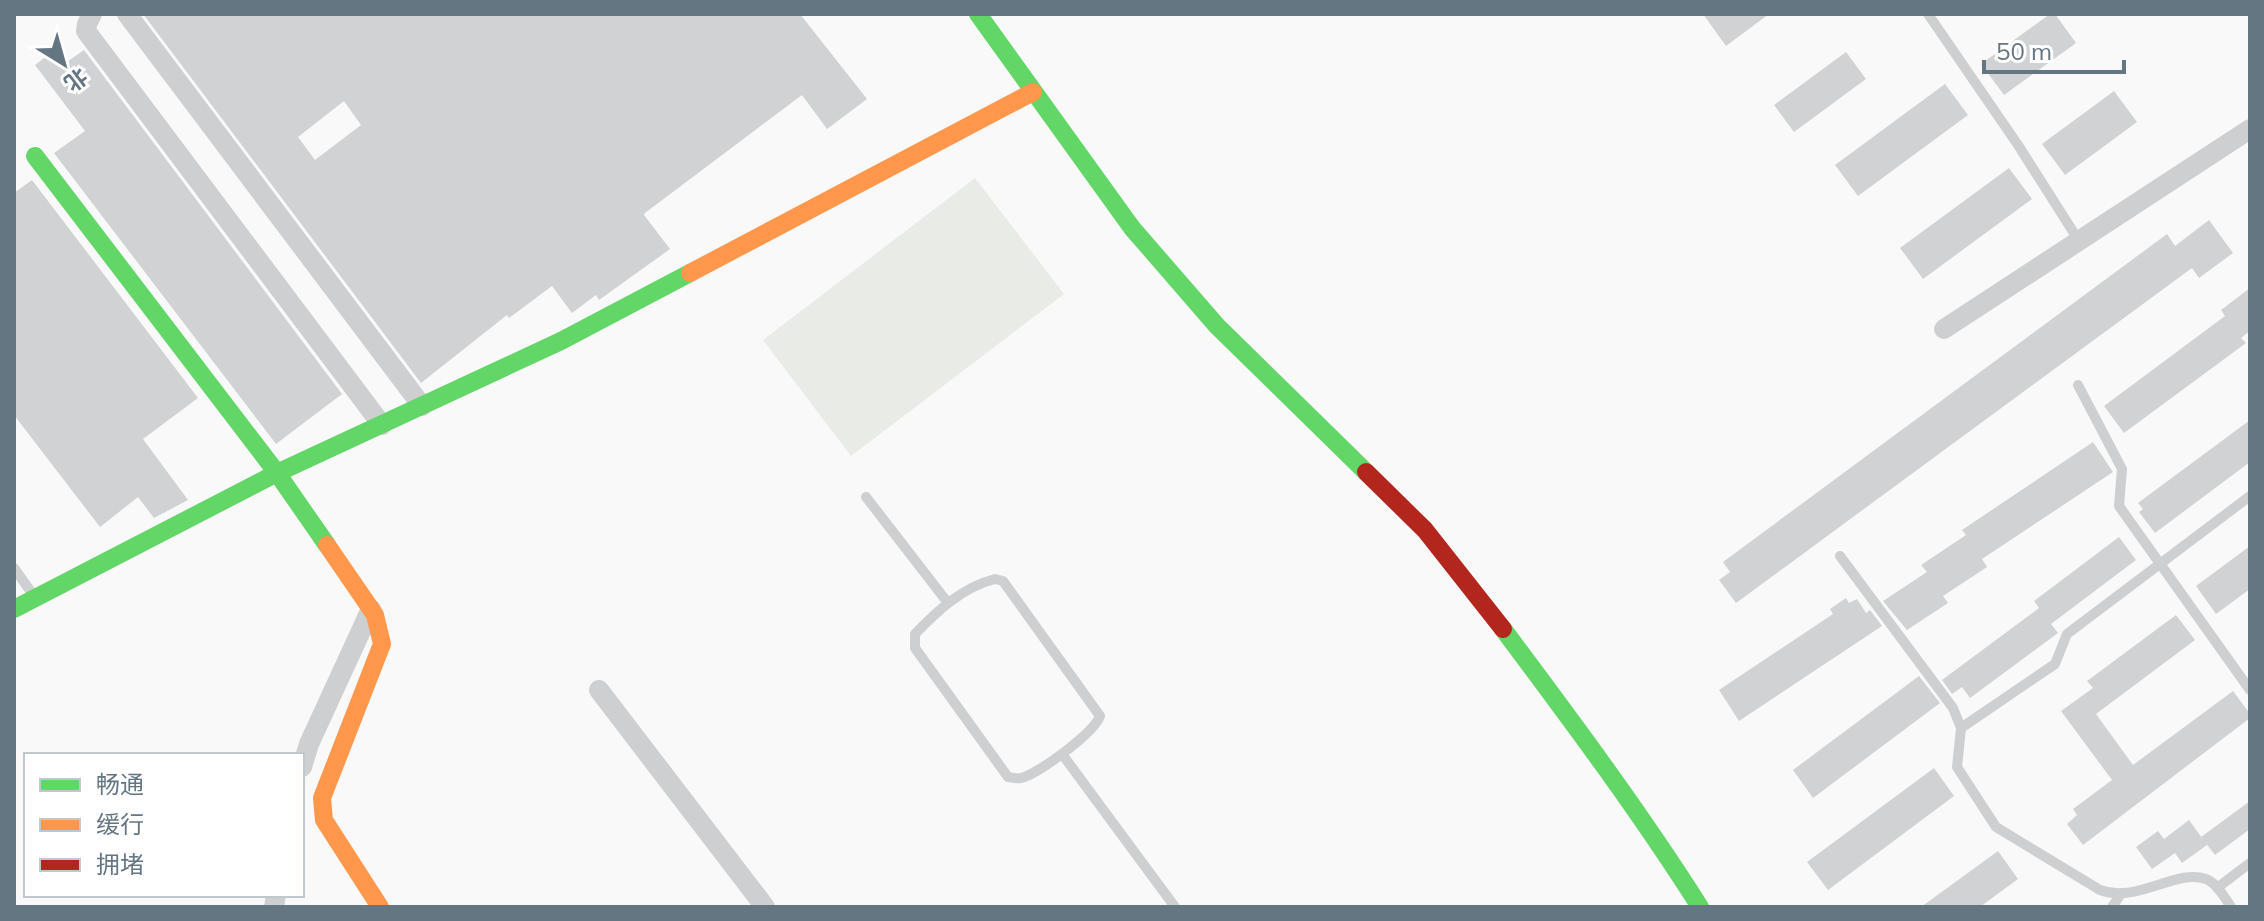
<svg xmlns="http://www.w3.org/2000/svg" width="2264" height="921" viewBox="0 0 2264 921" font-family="Mulish,'Noto Sans SC',sans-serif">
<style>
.green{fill:#e8ebe6}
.building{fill:#d0d2d3;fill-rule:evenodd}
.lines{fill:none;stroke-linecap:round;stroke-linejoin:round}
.lane{stroke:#cecfd0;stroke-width:10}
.street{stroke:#cecfd0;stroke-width:20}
.fast{stroke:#63d668;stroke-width:18}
.slow{stroke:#ff974d;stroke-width:18}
.jam{stroke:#b3261e;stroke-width:18}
</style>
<rect width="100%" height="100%" fill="#f9f9f9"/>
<path class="green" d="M975 178 1064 294 851 456 763 340Z"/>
<path class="building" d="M143 14H800L867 99 827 129 802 95 645 213 644 215 670 249 599 300 596 295 572 313 552 286 509 318 507 315 421 383ZM344 101 361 125 315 160 298 137Z
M1703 14H1769L1726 46Z
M2050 14H2055L2076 43 2004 95 1981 64Z
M57 48 67 62 84 50 342 394 276 444 54 153 85 131 35 65Z
M1846 52 1866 79 1794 132 1774 105Z
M1945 84 1968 115 1858 196 1835 165Z
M2114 91 2137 122 2065 175 2042 144Z
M2009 168 2032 199 1923 279 1900 248Z
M32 180 198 398 143 439 188 500 154 518 138 497 100 527 14 415V193Z
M2209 220 2233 253 2199 278 2192 268 1736 603 1719 580 1730 572 1723 562 2167 234 2175 246Z
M2250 288V331L2241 338 2246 343 2124 433 2104 406 2225 316 2221 310Z
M2250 420V462L2155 533 2139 512 2143 509 2138 503Z
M2093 442 2113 472 1982 559 1987 567 1943 596 1948 603 1907 630 1883 601 1927 572 1921 565 1966 535 1962 530Z
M2119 537 2136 560 2051 624 2058 633 1970 698 1962 687 1952 694 1942 680 2039 608 2034 601Z
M2250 546V589L2216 614 2196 586Z
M1846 598 1849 603 1857 599 1866 613 1870 610 1882 626 1739 721 1719 690 1833 614 1830 609Z
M2176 615 2195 640 2096 714 2133 765 2233 691 2250 714V718L2083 845 2067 824 2077 815 2073 809 2112 780 2061 711 2093 688 2087 681Z
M1919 676 1940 703 1813 798 1793 770Z
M1934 768 1954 796 1828 890 1807 862Z
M2250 801V829L2215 855 2201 837Z
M2189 820 2207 845 2182 863 2175 853 2152 869 2136 847 2158 831 2164 839Z
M1998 851 2018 879 1980 907H1921Z"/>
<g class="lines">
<path class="lane" d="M1928 14 2018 145 2079 241
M2078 385 2122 469 2119 506 2250 690
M866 497 948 603
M1840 556 1953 708 1961 728 1957 767 1996 827 2100 890C2137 904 2177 868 2206 879 2217 883 2225 898 2231 907
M14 568 34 596
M995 579 1003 581 1100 716C1094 733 1038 774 1021 778 1016 779 1013 778 1008 777L915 648V634C938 610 963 587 995 579Z
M1961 728 2055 664 2067 634 2250 496
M1062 754 1175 907
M2217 888 2250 863
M2112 907 2121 894"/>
<path class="street" d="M92 14 87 24 86 31 382 425
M127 14 422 406
M1944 329 2250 129
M599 690 765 907
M302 767 309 744 371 609
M274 907 276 895"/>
<path class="fast" d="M978 14 1132 228 1217 326 1366 472
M35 156 277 473 327 545
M14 609 277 473 561 341 690 273
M1503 629C1571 720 1639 811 1700 907"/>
<path class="slow" d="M690 273 1033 92
M327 545 375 615 382 644 322 798 324 820 380 907"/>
<path class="jam" d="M1366 472 1425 530 1503 629"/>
</g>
<rect width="2264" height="921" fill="none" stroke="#657683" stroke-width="32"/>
<rect x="24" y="753" width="280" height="144" fill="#ffffff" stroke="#c1c8cd" stroke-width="2"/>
<rect x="40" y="779" width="40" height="12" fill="#63d668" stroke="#c1c8cd" stroke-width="2"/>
<text x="96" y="793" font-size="24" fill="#657683">畅通</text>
<rect x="40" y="819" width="40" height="12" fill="#ff974d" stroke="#c1c8cd" stroke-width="2"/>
<text x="96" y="833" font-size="24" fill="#657683">缓行</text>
<rect x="40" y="859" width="40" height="12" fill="#b3261e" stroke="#c1c8cd" stroke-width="2"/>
<text x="96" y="873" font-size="24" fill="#657683">拥堵</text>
<g transform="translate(64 64) rotate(143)" stroke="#ffffff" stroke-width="6" paint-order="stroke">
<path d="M0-6L14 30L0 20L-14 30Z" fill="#657683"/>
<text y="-12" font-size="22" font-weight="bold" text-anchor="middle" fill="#657683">北</text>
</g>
<path d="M1984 60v12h140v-12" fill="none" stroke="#657683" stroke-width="4"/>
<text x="1996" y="60" font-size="24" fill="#657683" stroke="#ffffff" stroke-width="6" paint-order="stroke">50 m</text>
</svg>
